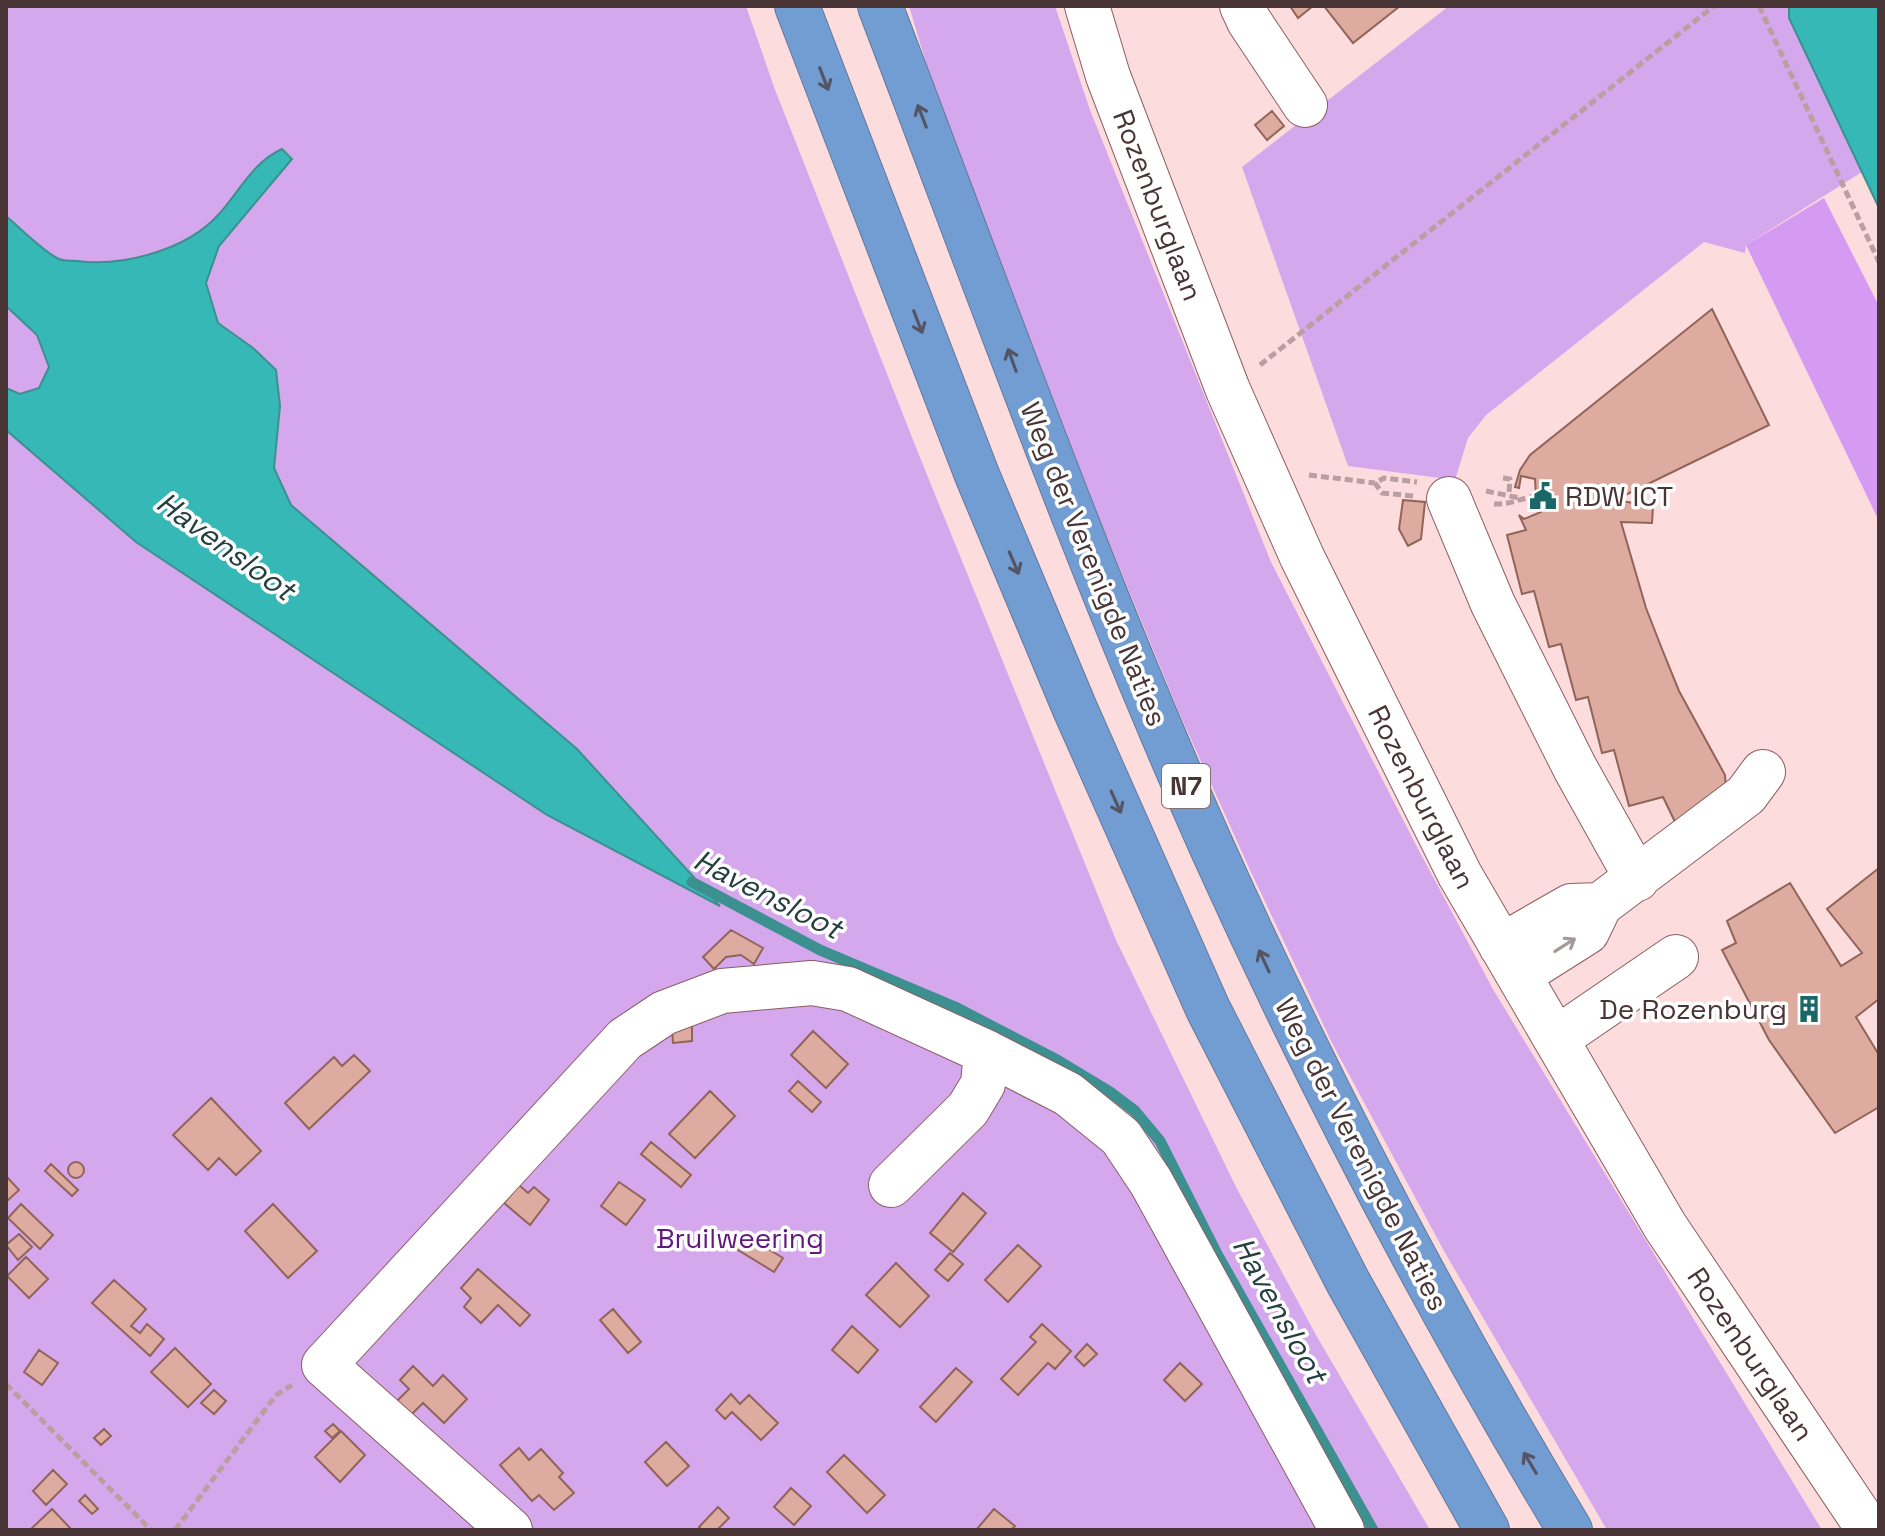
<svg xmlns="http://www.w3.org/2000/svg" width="1885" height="1536" viewBox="0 0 1885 1536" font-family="'Space Grotesk',sans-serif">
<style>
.green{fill:#d5a7ed}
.forest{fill:#d59af2}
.water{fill:#36b8b7;stroke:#3c9090;stroke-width:2}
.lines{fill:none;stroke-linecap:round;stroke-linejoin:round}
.stream{stroke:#3c9090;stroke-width:11}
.building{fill:#ddab9f;stroke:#916459;stroke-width:2}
.minor-casing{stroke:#8c5d61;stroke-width:46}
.highway-casing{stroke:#63789c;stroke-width:46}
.path{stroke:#ba9ea0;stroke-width:5;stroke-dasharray:8 4;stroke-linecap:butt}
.minor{stroke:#fff;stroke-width:44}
.highway{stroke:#719dd3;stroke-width:44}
.oneway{stroke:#555465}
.oneway2{stroke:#a49a9a}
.labels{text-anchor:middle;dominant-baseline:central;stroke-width:7;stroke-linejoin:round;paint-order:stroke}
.shield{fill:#fff;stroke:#807172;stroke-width:2}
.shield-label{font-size:26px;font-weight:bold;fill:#493436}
.street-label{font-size:28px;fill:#493436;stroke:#fff}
.poi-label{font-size:28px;fill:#493436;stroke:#fff;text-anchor:start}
.park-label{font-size:28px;fill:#62177f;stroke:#fff}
.water-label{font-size:30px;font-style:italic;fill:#24403f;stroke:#fff}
</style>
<rect width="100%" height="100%" fill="#fddcde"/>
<path class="green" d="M6 6H746L774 87 919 455 1116 940 1236 1187 1316 1335 1430 1530H6V430L136 542 547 815 577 749 291 505 274 468 280 406 253 348 217 323 206 283 219 246 292 158 282 149C253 162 239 192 219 214 187 250 123 267 77 261 72 261 64 261 59 259 45 253 19 227 6 216Z
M909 6H1055L1090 110 1271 562 1416 845 1494 991 1822 1530H1607L1444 1251 1332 1043 1250 870 1180 715 1037 367 945 126Z
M1449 6H1789V18L1862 172 1746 245 1745 253 1704 242 1486 415 1468 438 1455 480 1348 466 1242 167Z
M6 306 37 335 49 367 39 388 19 394 6 388Z"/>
<path class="forest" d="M1824 198 1879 306V521L1746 245Z"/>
<path class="water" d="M1789 6H1879V208L1789 18Z
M282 149 292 159 219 246 206 283 218 323 253 348 276 370 280 406 274 468 291 505 577 749 720 906 547 815 136 542 6 430V388L20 394 39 388 49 367 37 335 6 306V216C19 227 45 253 59 259 64 261 72 261 77 261 123 267 187 250 219 214 239 192 253 162 282 149Z"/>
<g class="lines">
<path class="stream" d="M692 882 820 950 955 1007 1057 1060 1110 1092 1135 1111 1160 1141 1217 1254 1373 1530"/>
</g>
<path class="building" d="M1290 6H1313L1298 18Z
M1324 6H1400L1353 43Z
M1272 111 1284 126 1267 140 1255 125Z
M1712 309 1769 425 1615 500 1653 506 1652 523 1621 522 1646 608 1662 649 1679 691 1725 775 1726 789 1676 824 1663 797 1629 806 1614 750 1602 753 1588 697 1576 700 1561 644 1549 647 1534 591 1522 594 1507 535 1526 530 1519 515 1524 519 1541 512 1536 496 1535 479 1521 476 1519 488 1515 487 1520 470 1530 455Z
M1403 500 1425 502 1421 539 1408 546 1399 529Z
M1879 868V999L1856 1017 1879 1055V1107L1835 1133 1769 1040 1722 950 1736 943 1727 921 1790 883 1841 966 1862 953 1827 909Z
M731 930 763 948 754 964 741 955 726 957 714 969 703 957Z
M692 1025V1041L673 1043 672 1026Z
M813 1031 848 1064 826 1088 791 1055Z
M354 1055 370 1071 309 1129 285 1103 334 1057 342 1066Z
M798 1081 821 1102 812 1112 789 1091Z
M710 1091 735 1116 695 1158 669 1134Z
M211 1098 261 1151 236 1175 219 1158 208 1170 173 1135Z
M651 1142 691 1175 681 1187 641 1154Z
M68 1170a8 8 0 1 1 16 0a8 8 0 1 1-16 0Z
M51 1164 78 1190 72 1196 45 1171Z
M6 1176 19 1190 6 1202Z
M619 1182 645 1200 626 1225 601 1206Z
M519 1185 528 1193 534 1187 549 1200 530 1225 504 1203Z
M963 1193 986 1213 953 1252 930 1233Z
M21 1204 53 1235 40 1249 8 1218Z
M273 1204 317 1251 288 1278 245 1231Z
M742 1233 783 1258 774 1272 733 1247Z
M19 1234 32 1247 18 1260 6 1245Z
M1018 1245 1041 1266 1008 1302 985 1280Z
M950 1253 963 1264 948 1281 935 1270Z
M26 1257 48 1279 29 1298 7 1276Z
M896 1263 929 1296 900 1327 866 1295Z
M478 1269 530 1315 520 1326 498 1305 481 1323 464 1307 471 1298 461 1288Z
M114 1280 146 1309 131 1326 140 1333 147 1324 164 1339 150 1356 92 1303Z
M613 1309 641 1342 628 1353 600 1320Z
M1042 1324 1071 1351 1055 1369 1048 1363 1018 1395 1001 1379 1036 1342 1030 1337Z
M852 1326 878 1350 858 1373 832 1350Z
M1087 1344 1097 1354 1084 1366 1075 1357Z
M175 1348 211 1384 188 1407 151 1372Z
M39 1350 58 1363 42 1385 24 1372Z
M1180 1363 1202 1384 1185 1401 1164 1380Z
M413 1366 433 1386 443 1375 467 1399 444 1423 423 1403 410 1416 396 1402 409 1389 400 1380Z
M956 1368 972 1382 936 1422 920 1407Z
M214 1390 226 1401 214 1414 201 1403Z
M731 1394 740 1404 749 1395 778 1423 761 1440 732 1412 725 1419 716 1410Z
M333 1424 340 1431 332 1438 325 1431Z
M104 1429 111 1436 101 1445 94 1438Z
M341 1431 365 1455 340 1482 315 1457Z
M666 1442 689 1466 667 1486 645 1462Z
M519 1448 529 1460 541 1449 563 1473 559 1477 574 1493 554 1510 539 1495 532 1501 500 1465Z
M844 1455 885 1495 867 1513 827 1472Z
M53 1470 67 1484 46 1505 33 1491Z
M791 1488 811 1506 794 1525 774 1507Z
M85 1495 98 1509 92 1514 79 1501Z
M718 1507 729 1518 717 1530H702L699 1527Z
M52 1509 72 1530H30Z
M994 1509 1015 1526 1011 1530H976Z"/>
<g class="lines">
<g class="minor-casing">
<path id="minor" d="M1087 6 1108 76 1228 390 1302 557 1460 875 1665 1226 1869 1530
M1242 6 1249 21 1305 105
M1449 499 1493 604 1575 768 1637 879
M1501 946 1571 906 1600 905
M1519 975 1587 932 1600 905 1746 795 1763 772
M1556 1039 1676 957
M891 1185 968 1109 983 1084 986 1052
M510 1530 324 1365 625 1039 664 1013 722 991 812 983 848 989 986 1052 1068 1094 1121 1137 1151 1182 1342 1530"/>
</g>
<g class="highway-casing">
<path id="highway" d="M797 6 977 475 1075 709 1208 1009 1348 1282 1487 1530
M880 6C988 289 1090 575 1214 852 1319 1085 1438 1311 1570 1530"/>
</g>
<path class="path" d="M1759 6 1879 262
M1260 365 1714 6
M1309 475 1375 483
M1503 478 1510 479 1509 493
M1486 491 1520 498
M1413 496 1382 493 1375 483 1384 478 1417 482
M1494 504C1510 505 1521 498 1536 496
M6 1384 151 1530
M175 1530 276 1395 292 1385"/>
<use href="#minor" class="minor"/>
<use href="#highway" class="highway"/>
</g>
<defs><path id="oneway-shaft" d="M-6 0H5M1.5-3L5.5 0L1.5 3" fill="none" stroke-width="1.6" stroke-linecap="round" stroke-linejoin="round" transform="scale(2)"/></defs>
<g class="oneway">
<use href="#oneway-shaft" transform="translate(824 79) rotate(69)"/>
<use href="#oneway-shaft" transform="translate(922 116) rotate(-111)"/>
<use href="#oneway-shaft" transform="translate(918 322) rotate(69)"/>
<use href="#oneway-shaft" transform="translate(1012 360) rotate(-110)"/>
<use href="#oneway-shaft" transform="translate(1014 563) rotate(67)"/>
<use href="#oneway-shaft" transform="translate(1116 802) rotate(66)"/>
<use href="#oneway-shaft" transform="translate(1264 961) rotate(-115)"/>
<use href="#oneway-shaft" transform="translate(1530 1463) rotate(-121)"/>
</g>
<use class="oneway2" href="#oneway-shaft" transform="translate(1565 945) rotate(-32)"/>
<defs>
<g id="civic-bare" transform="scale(2.16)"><path d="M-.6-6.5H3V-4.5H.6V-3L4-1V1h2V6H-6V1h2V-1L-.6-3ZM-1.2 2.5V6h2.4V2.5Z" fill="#1a6767" stroke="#fff" stroke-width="2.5" paint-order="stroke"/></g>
<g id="building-bare" transform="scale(2.16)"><path d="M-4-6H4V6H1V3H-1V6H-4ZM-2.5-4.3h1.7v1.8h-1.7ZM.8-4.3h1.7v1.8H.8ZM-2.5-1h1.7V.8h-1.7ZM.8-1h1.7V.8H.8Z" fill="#1a6767" stroke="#fff" stroke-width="2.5" paint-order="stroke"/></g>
</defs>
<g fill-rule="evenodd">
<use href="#civic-bare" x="1543" y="496"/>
<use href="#building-bare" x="1809" y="1009"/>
</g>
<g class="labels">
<rect class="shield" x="1162" y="764" width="48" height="44" rx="6"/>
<g class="shield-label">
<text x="1186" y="786">N7</text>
</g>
<g class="street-label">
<text transform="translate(1158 205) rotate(69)">Rozenburglaan</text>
<text transform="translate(1094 564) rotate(68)">Weg der Verenigde Naties</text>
<text transform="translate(1422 797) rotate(63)">Rozenburglaan</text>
<text transform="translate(1362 1154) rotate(63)">Weg der Verenigde Naties</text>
<text transform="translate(1751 1354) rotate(56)">Rozenburglaan</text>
</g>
<g class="poi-label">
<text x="1565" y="496">RDW ICT</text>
<text x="1787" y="1009" text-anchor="end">De Rozenburg</text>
</g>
<g class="park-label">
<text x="740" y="1238">Bruilweering</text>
</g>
<g class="water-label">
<text transform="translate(226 546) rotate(36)">Havensloot</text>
<text transform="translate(768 894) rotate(27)">Havensloot</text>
<text transform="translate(1280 1310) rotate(61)">Havensloot</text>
</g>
</g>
<rect width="1885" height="1536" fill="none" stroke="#493436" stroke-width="16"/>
</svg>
